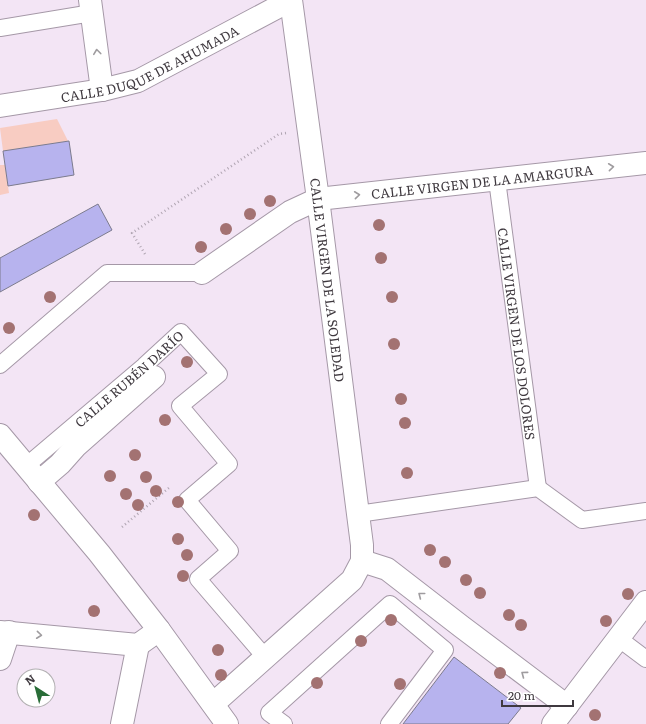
<svg xmlns="http://www.w3.org/2000/svg" width="646" height="724" viewBox="0 0 646 724" font-family="Literata,serif">
<style>
.green{fill:#f8ccc2}
.building{fill:#b7b3ee;stroke:#7c7b8d}
.lines{fill:none;stroke-linecap:round;stroke-linejoin:round}
.pedestrian-casing{stroke:#a598a7;stroke-width:18}
.minor-casing{stroke:#a598a7;stroke-width:24}
.tertiary-casing{stroke:#a598a7;stroke-width:24}
.path{stroke:#b0a5b2;stroke-width:2.5;stroke-dasharray:1 3;stroke-linecap:butt}
.pedestrian{stroke:#fff;stroke-width:16}
.minor{stroke:#fff;stroke-width:22}
.tertiary{stroke:#fff;stroke-width:22}
.tree{fill:#a37272}
.oneway{stroke:#9f9c9f}
.labels{text-anchor:middle;dominant-baseline:central;stroke-width:3;stroke-linejoin:round;paint-order:stroke}
.street-label{font-size:13px;fill:#3f393f;stroke:#fff}
</style>
<rect width="100%" height="100%" fill="#f3e5f5"/>
<path class="green" d="M57 119 68 141 3 151 0 128Z
M0 165H5L9 193 0 195Z"/>
<path class="building" d="M69 141 74 175 8 186 3 151Z
M98 204 112 230 0 292V258Z
M454 657 521 708 508 724H403Z"/>
<g class="lines">
<g class="pedestrian-casing">
<g id="pedestrian">
<path d="M0 28 92 13"/>
<path id="s1" d="M497 180 538 488"/>
<path d="M0 365 107 273H202"/>
<path id="s2" d="M26 466 144 366 181 332 219 374 180 406 229 464 187 500 230 551 198 579 265 657"/>
<path d="M358 514 538 488 582 520 646 511"/>
<path d="M618 638 646 659"/>
<path d="M284 724 269 713 390 604 445 650 389 724"/>
</g>
</g>
<g class="minor-casing">
<g id="minor">
<path d="M90 0 102 90"/>
<path id="s3" d="M0 106 102 90 138 81 291 0"/>
<path id="s4" d="M202 273 290 212 318 199 646 163"/>
<path d="M39 482 60 464 76 446 154 377"/>
<path d="M362 561 387 569 462 627 567 706"/>
<path d="M0 632 138 645 159 630"/>
<path d="M0 659 9 632"/>
<path d="M213 704 352 580 362 561V545L358 514 318 199 291 0"/>
<path d="M122 724 138 645"/>
</g>
</g>
<g class="tertiary-casing">
<path id="tertiary" d="M0 435 99 553 159 630 227 724
M553 724 646 602"/>
</g>
<path class="path" d="M145 254 132 233 279 134 286 133
M122 527 170 487"/>
<use href="#pedestrian" class="pedestrian"/>
<use href="#minor" class="minor"/>
<use href="#tertiary" class="tertiary"/>
</g>
<g class="tree">
<circle cx="270" cy="201" r="6"/>
<circle cx="250" cy="214" r="6"/>
<circle cx="379" cy="225" r="6"/>
<circle cx="226" cy="229" r="6"/>
<circle cx="201" cy="247" r="6"/>
<circle cx="381" cy="258" r="6"/>
<circle cx="50" cy="297" r="6"/>
<circle cx="392" cy="297" r="6"/>
<circle cx="9" cy="328" r="6"/>
<circle cx="394" cy="344" r="6"/>
<circle cx="187" cy="362" r="6"/>
<circle cx="401" cy="399" r="6"/>
<circle cx="165" cy="420" r="6"/>
<circle cx="405" cy="423" r="6"/>
<circle cx="135" cy="455" r="6"/>
<circle cx="407" cy="473" r="6"/>
<circle cx="110" cy="476" r="6"/>
<circle cx="146" cy="477" r="6"/>
<circle cx="156" cy="491" r="6"/>
<circle cx="126" cy="494" r="6"/>
<circle cx="178" cy="502" r="6"/>
<circle cx="138" cy="505" r="6"/>
<circle cx="34" cy="515" r="6"/>
<circle cx="178" cy="539" r="6"/>
<circle cx="430" cy="550" r="6"/>
<circle cx="187" cy="555" r="6"/>
<circle cx="445" cy="562" r="6"/>
<circle cx="183" cy="576" r="6"/>
<circle cx="466" cy="580" r="6"/>
<circle cx="480" cy="593" r="6"/>
<circle cx="628" cy="594" r="6"/>
<circle cx="94" cy="611" r="6"/>
<circle cx="509" cy="615" r="6"/>
<circle cx="391" cy="620" r="6"/>
<circle cx="606" cy="621" r="6"/>
<circle cx="521" cy="625" r="6"/>
<circle cx="361" cy="641" r="6"/>
<circle cx="218" cy="650" r="6"/>
<circle cx="500" cy="673" r="6"/>
<circle cx="221" cy="675" r="6"/>
<circle cx="317" cy="683" r="6"/>
<circle cx="400" cy="684" r="6"/>
<circle cx="595" cy="715" r="6"/>
</g>
<defs><path id="oneway-chevron" d="M-2-3.5L2.5 0L-2 3.5" fill="none" stroke-width="1.6" stroke-linecap="round" stroke-linejoin="round"/></defs>
<g class="oneway">
<use href="#oneway-chevron" transform="translate(97 52) rotate(-97)"/>
<use href="#oneway-chevron" transform="translate(611 167) rotate(-6)"/>
<use href="#oneway-chevron" transform="translate(357 195) rotate(-6)"/>
<use href="#oneway-chevron" transform="translate(421 595) rotate(-142)"/>
<use href="#oneway-chevron" transform="translate(39 635) rotate(6)"/>
<use href="#oneway-chevron" transform="translate(524 674) rotate(-143)"/>
</g>
<g class="labels">
<g class="street-label">
<text stroke="none"><textPath href="#s3" startOffset="157">CALLE DUQUE DE AHUMADA</textPath></text>
<text stroke="none"><textPath href="#s4" startOffset="303">CALLE VIRGEN DE LA AMARGURA</textPath></text>
<text transform="translate(328 280) rotate(83)">CALLE VIRGEN DE LA SOLEDAD</text>
<text stroke="none"><textPath href="#s1" startOffset="155">CALLE VIRGEN DE LOS DOLORES</textPath></text>
<text stroke="none"><textPath href="#s2" startOffset="135">CALLE RUBÉN DARÍO</textPath></text>
</g>
</g>
<g transform="translate(36 688) rotate(324)"><circle r="19" fill="#ffffff" stroke="#b2b0b2"/>
<path d="M0-3L7 15L0 10L-7 15Z" fill="#296d38"/>
<text y="-6" font-size="11" font-weight="bold" text-anchor="middle" fill="#3f393f">N</text>
</g>
<path d="M502 700v6h71v-6" fill="none" stroke="#3f393f" stroke-width="2"/>
<text x="508" y="700" font-size="12" fill="#3f393f" stroke="#ffffff" stroke-width="3" paint-order="stroke">20 m</text>
</svg>
